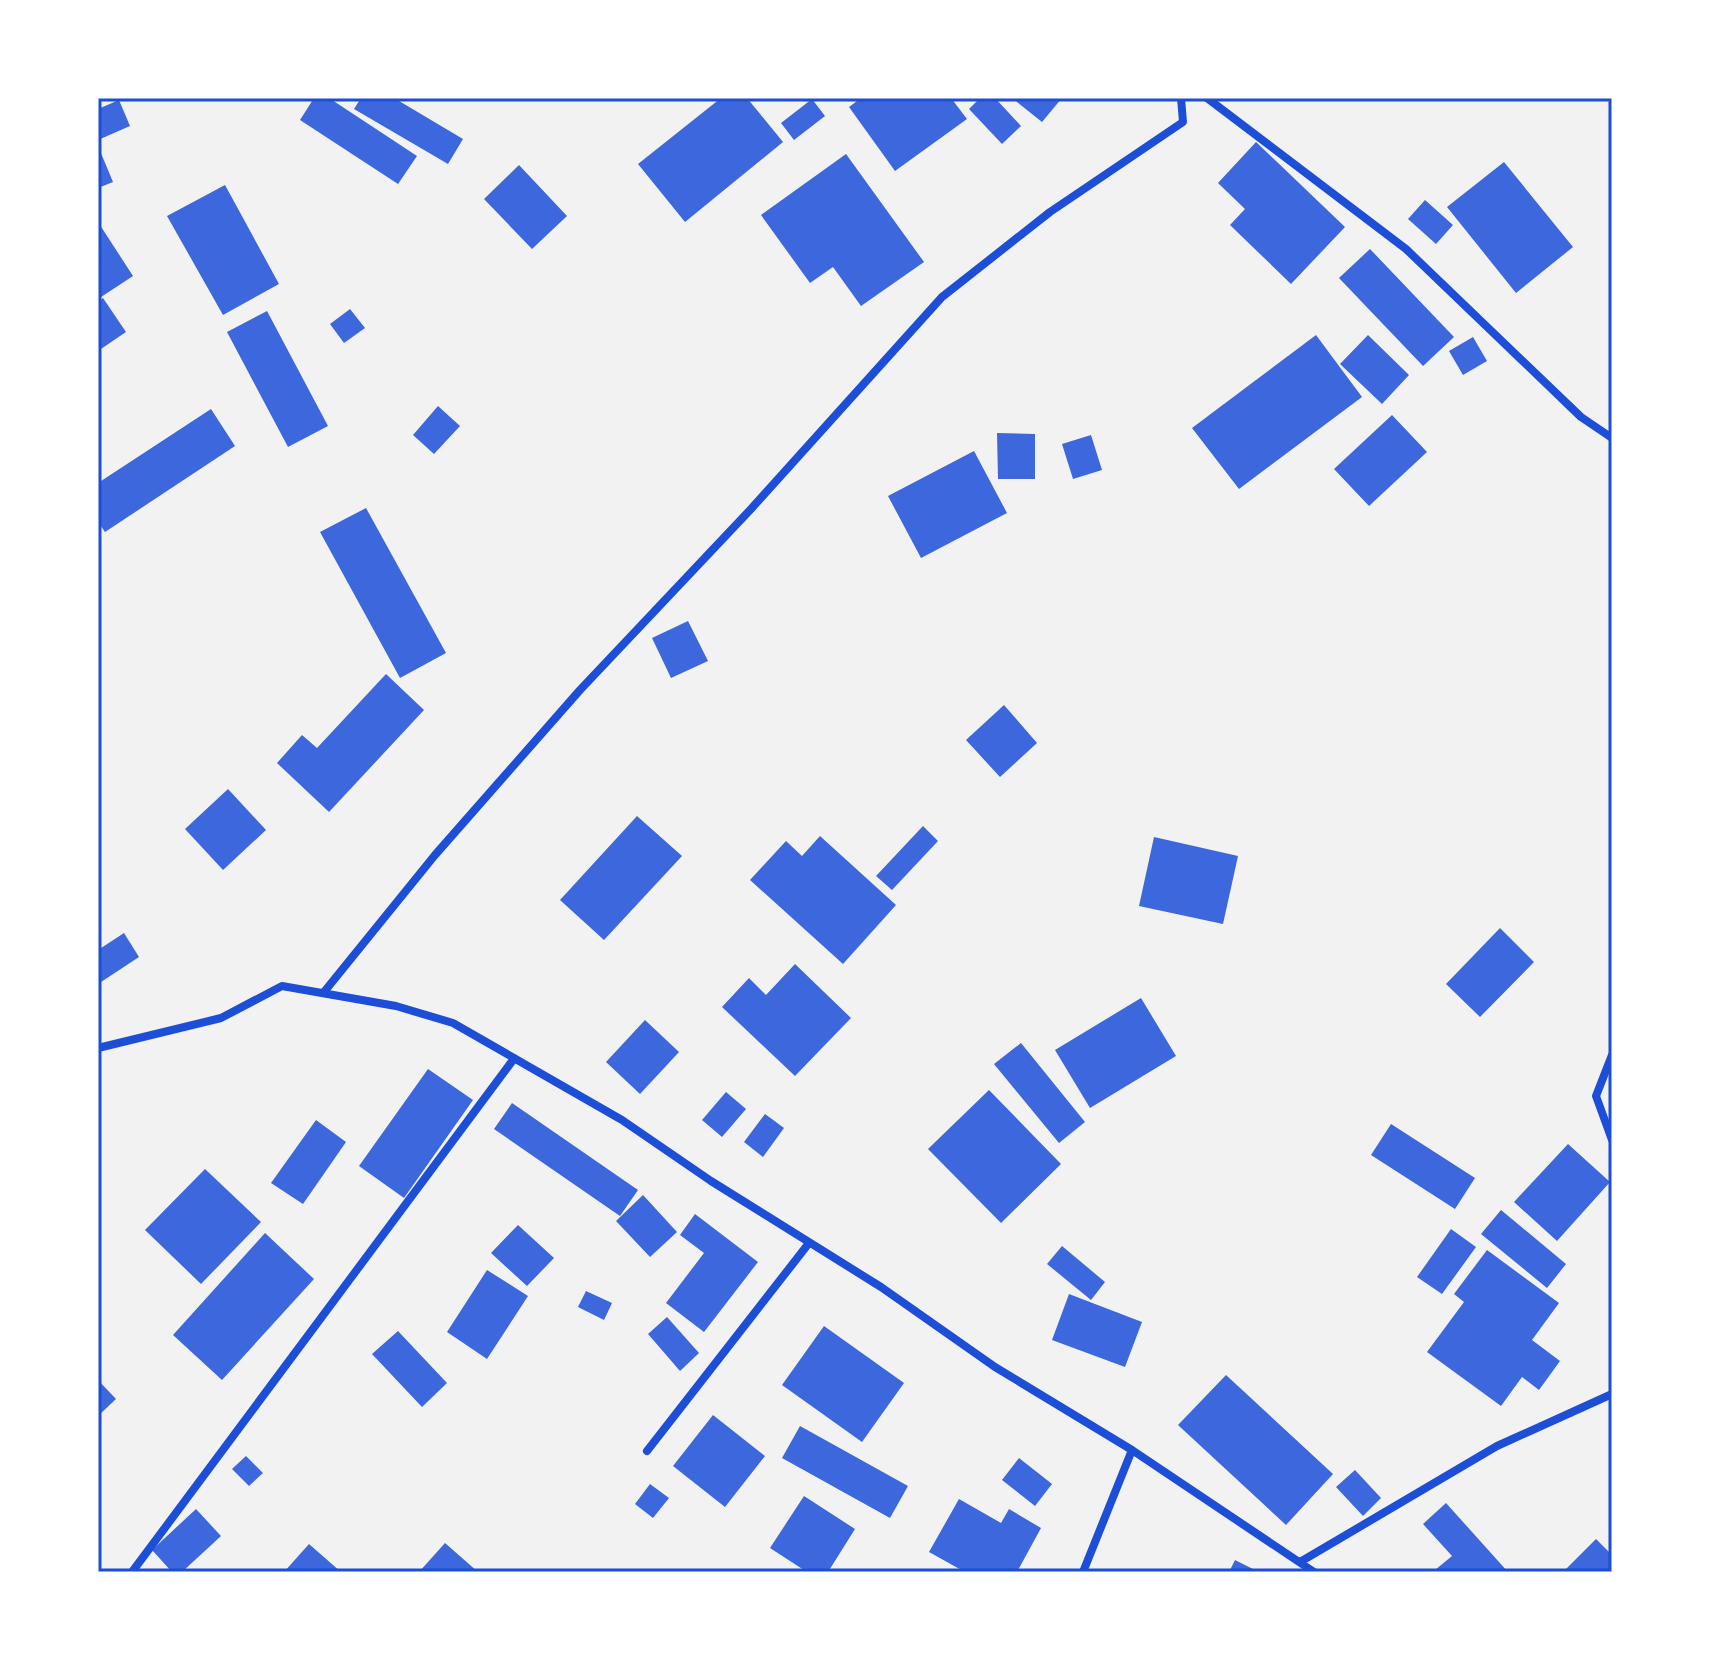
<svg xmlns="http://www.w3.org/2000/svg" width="1710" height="1670" viewBox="0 0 1710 1670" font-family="'Golos Text',sans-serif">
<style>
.building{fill:#3d67dc}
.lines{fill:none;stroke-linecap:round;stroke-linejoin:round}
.minor{stroke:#1d4ed8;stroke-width:8}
.neatline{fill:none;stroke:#1d4ed8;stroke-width:3}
</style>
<rect width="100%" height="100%" fill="#f2f2f2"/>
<path class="building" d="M314 98H329L417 156 398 184 300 120Z
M361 98H394L463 139 448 164 354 109Z
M721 98H747L783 142 685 222 638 164Z
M861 98H951L967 119 895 171 849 107Z
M980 98H995L1021 126 1002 144 969 109Z
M1012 98H1062L1042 122Z
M812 99 825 116 794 140 781 123Z
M119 100 130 126 98 140V109Z
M1256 142 1345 227 1291 284 1230 225 1245 209 1218 183Z
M98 146 113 182 98 188Z
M846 154 924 262 861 306 833 267 810 283 761 215Z
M1504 162 1573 247 1516 293 1447 207Z
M519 165 567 216 532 249 484 199Z
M225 185 279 284 223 315 167 216Z
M1425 200 1453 225 1436 244 1408 219Z
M98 222 133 276 98 299Z
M1370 249 1454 337 1423 366 1339 278Z
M103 298 126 332 98 351V302Z
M350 309 365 328 344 343 330 324Z
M267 311 328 426 288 447 227 332Z
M1316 335 1362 397 1239 489 1192 428Z
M1368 335 1409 375 1382 404 1340 364Z
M1473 337 1487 361 1463 375 1449 351Z
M438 406 460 426 434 454 413 435Z
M211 409 235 446 105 532 98 522V483Z
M1392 415 1427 452 1369 506 1334 469Z
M997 433 1035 434V479H998Z
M1091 435 1102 470 1073 479 1062 444Z
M974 451 1007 513 921 558 888 496Z
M366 508 446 653 400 678 320 532Z
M688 621 708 661 671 678 652 638Z
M386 674 424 710 329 812 277 763 302 735 317 748Z
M1004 705 1037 743 1000 777 966 740Z
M228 789 266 830 223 870 185 829Z
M637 816 682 856 604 940 560 900Z
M923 826 938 841 892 890 876 876Z
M820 836 896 905 843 964 750 880 786 841 802 856Z
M1154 837 1238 856 1223 924 1139 906Z
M1500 928 1534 962 1480 1017 1446 984Z
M124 933 139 957 98 984V950Z
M795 964 851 1018 795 1076 722 1007 749 978 766 995Z
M1141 998 1176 1056 1090 1108 1055 1050Z
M645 1020 679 1052 640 1094 606 1062Z
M1021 1043 1085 1122 1059 1143 994 1064Z
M428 1069 473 1100 404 1198 359 1166Z
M989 1090 1061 1164 1001 1223 928 1149Z
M726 1092 746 1109 722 1137 702 1120Z
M512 1103 638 1190 620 1216 494 1129Z
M765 1114 784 1128 763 1157 744 1142Z
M316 1120 346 1142 303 1204 271 1183Z
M1391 1124 1475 1178 1455 1209 1371 1155Z
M1568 1144 1610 1182 1557 1241 1514 1202Z
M205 1169 261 1222 201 1284 145 1230Z
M643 1195 677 1232 650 1257 616 1221Z
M1501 1210 1566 1264 1547 1288 1481 1234Z
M695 1214 758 1262 704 1332 666 1303 704 1253 680 1235Z
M518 1225 554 1258 527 1286 491 1253Z
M1451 1229 1476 1247 1442 1294 1417 1277Z
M265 1233 314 1279 222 1380 173 1335Z
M1062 1246 1105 1282 1091 1300 1047 1264Z
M1487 1250 1559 1303 1532 1340 1560 1361 1539 1390 1522 1377 1501 1406 1427 1352 1464 1302 1454 1294Z
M487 1270 528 1296 487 1359 447 1332Z
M586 1291 612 1303 604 1320 578 1307Z
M1069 1294 1142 1322 1125 1367 1052 1340Z
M667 1317 699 1353 680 1371 648 1334Z
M824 1326 904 1383 862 1442 782 1385Z
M398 1331 447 1383 422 1407 372 1354Z
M1226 1375 1333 1474 1286 1525 1178 1425Z
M98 1380 116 1399 98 1416Z
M713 1415 765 1456 725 1507 673 1466Z
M800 1426 908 1486 890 1518 782 1458Z
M246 1456 263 1473 249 1486 232 1469Z
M1019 1458 1052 1484 1035 1506 1002 1480Z
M1355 1470 1381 1498 1363 1516 1336 1487Z
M650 1484 669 1498 653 1518 635 1504Z
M804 1496 855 1529 828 1572H807L770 1548Z
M959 1499 1001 1523 1009 1509 1041 1528 1017 1572H965L929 1552Z
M1446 1503 1508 1572 1435 1570 1452 1556 1423 1524Z
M196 1509 221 1536 182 1572H172L152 1550Z
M1596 1539 1612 1555V1572H1563Z
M445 1543 478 1572H419Z
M309 1544 341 1572H284Z
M1235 1560 1259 1572H1229Z"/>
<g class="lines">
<path class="minor" d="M1207 98 1406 249 1581 417 1612 438
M324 992 435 855 580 690 751 509 942 297 1050 212 1183 122 1181 98
M98 1048 221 1018 282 986 396 1006 453 1023 622 1120 711 1181 881 1287 995 1367 1132 1450 1314 1572
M1612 1055 1596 1096 1612 1140
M647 1451 809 1243
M1300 1562 1497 1446 1612 1394
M132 1572 513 1060
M1083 1572 1132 1450"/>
</g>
<rect width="1710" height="1670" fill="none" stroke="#ffffff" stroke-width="200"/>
<rect x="100" y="100" width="1510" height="1470" class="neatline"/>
</svg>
